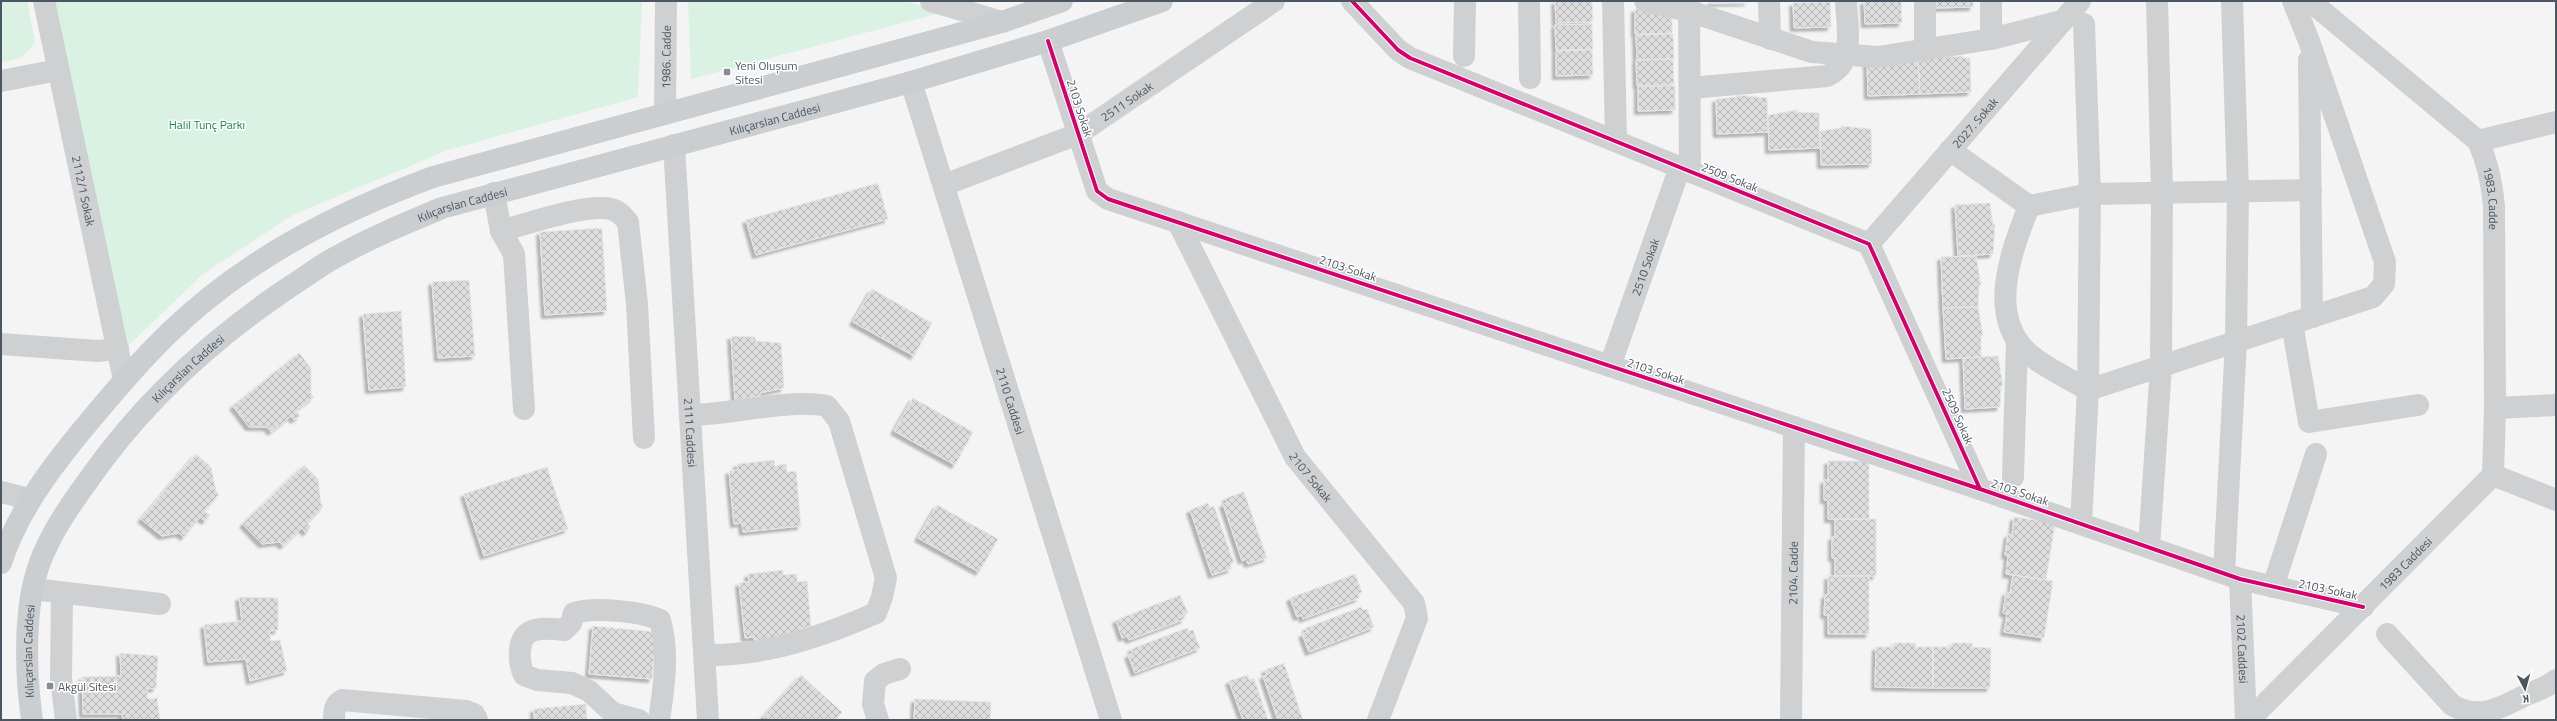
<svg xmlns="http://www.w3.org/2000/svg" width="2557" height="721" viewBox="0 0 2557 721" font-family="'Titillium Web',sans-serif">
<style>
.park{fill:#d9f2e3}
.building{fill:url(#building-cross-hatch);stroke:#e5e6e7;filter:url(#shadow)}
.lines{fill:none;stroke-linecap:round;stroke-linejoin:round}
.minor{stroke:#ced0d2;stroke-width:22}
.major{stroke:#caced1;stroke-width:22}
.cycleway-casing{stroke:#fff;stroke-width:6}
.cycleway{stroke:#d6006c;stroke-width:4}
.poi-dot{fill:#868d94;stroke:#fff;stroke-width:1.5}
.labels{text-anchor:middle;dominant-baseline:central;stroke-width:3;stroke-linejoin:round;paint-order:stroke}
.street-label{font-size:12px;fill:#4a5661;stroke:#fff}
.poi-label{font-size:12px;fill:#4a5661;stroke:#fff;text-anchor:start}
.park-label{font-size:12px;fill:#17864f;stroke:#fff}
</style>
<defs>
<pattern id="building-cross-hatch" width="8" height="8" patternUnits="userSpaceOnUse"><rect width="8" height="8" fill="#ddddde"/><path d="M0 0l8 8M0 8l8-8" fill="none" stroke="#b5b6b7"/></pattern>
<filter id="shadow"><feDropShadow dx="-3.5" dy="3.5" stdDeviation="1" flood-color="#0004"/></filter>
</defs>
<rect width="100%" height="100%" fill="#f4f4f4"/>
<path class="park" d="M1 1H27L35 43 21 58 1 62Z
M55 1H642L638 97 448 150 293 215 203 274 127 347Z
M688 1H903L944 12 691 79Z"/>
<path class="building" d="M1555 1H1592L1593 22 1556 23Z
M1711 1H1748V2L1711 3Z
M1864 1H1901L1902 23 1865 24Z
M1936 1H1973V7L1936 8Z
M1830 2 1831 27 1794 28 1793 3Z
M1672 8V33L1635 34V9Z
M1592 24 1593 49 1556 50 1555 25Z
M1673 34 1674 59 1637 60 1636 35Z
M1592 50 1593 75 1556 76V51Z
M1962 56V58H1970L1971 92 1920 94 1918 59Z
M1673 59 1674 84 1637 86 1636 60Z
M1918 59 1920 94 1868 96 1867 61Z
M1675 86V110L1638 111V87Z
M1737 95 1767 98 1768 132 1717 134 1716 99 1737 97Z
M1798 110 1797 112 1819 113 1820 148 1769 150 1768 115Z
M1841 126 1871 129 1872 164 1821 165 1820 131 1841 128Z
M878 183 888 219 756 255 746 220Z
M1990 203 1993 225 1995 224 1993 254 1958 256 1955 205Z
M602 228 607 311 545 315 540 232Z
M1976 256 1981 285H1979L1978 307 1943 308 1941 257Z
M469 280 475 356 438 358 432 282Z
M872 289 932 323 914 356 853 322Z
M1978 307 1983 336H1981V357L1946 359 1943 308Z
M401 311 406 387 369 390 363 314Z
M731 336 755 337 756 341 781 343 784 388 760 393V396L735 400Z
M299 353 311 368V394L314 397 296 410 300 416 294 420 291 416 271 432 267 427H249L233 406Z
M1998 356 2003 386H2001L2000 407 1965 409 1963 358Z
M913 398 973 432 955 465 894 431Z
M196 454 211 467 216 491 219 494 204 511 210 515 205 521 200 517 184 537 179 533 162 536 141 519Z
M774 460 775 466 786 464 787 472 796 471 801 526 743 532 742 523 734 524 729 471 738 470 737 464Z
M1828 461H1869V519H1828V500H1824V480H1828Z
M304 465 318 479 321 504 323 507 307 523 311 527 306 533 302 528 283 546 279 542 262 544 243 524Z
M547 467 568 529 484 556 464 494Z
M1244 492 1267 558 1248 564 1246 559 1242 561 1223 504 1227 503 1226 498Z
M1208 503 1210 508 1214 506 1234 563 1230 564 1231 569 1212 575 1190 510Z
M937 505 998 539 979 572 918 538Z
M2014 517 2055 523 2046 580 2006 574 2008 556 2005 555 2008 534 2012 535Z
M1835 519H1876V576H1835V558H1832V537H1835Z
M783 570V575L797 574V582L807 581 811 627 803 628V633L755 643 754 637 745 638 739 583 749 582 748 574Z
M1355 574 1362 592 1358 594 1359 598 1303 619 1302 615 1297 617 1290 598Z
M2013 575 2053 581 2044 638 2004 632 2007 614 2003 613 2006 592 2010 593Z
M1828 576H1869V634H1828V615H1824L1825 595H1828Z
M1180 595 1188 613 1183 615 1185 619 1129 640 1127 636 1122 638 1116 620Z
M239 597 278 598V630L269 631 271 641 280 640 287 671 250 681 246 659 208 662 204 625 242 621Z
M1361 607 1363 610 1367 609 1374 627 1309 652 1302 634 1307 632 1306 628Z
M593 626 656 632 652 679 589 674Z
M1187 628 1189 631 1193 630 1200 648 1135 673 1128 655 1133 653 1131 649Z
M1894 643H1915V647H1933V688L1875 687 1876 647H1894Z
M1952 643H1972V647L1991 648 1990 688H1933V647H1952Z
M120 653 158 656 156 688 147 689 148 699 157 698 160 720H123L122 714H83L82 677 121 676Z
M1284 663 1303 720H1278L1263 676 1267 675 1265 670Z
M801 675 842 712 835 720H767L763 717Z
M1248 675 1249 680 1254 678 1268 720H1243L1229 681Z
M915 699 991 702 990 720H914Z
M586 704 587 720H534V709Z"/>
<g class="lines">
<g class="minor">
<path id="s1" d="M44 1 124 380"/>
<path d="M931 1 1002 22"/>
<path d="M1352 1 1398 50 1410 58 1869 244 1980 489"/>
<path d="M1529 1 1530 78"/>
<path d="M1613 1 1616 141"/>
<path d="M1645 1 1689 11 1812 52 1878 57 1991 39 2062 21"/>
<path d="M1689 1 1690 172"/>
<path d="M1769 1 1770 39"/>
<path d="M1925 1V50"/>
<path d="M1991 1V39"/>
<path id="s2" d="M2310 1 2478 141C2488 163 2492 182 2494 206L2495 408 2493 475"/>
<path d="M1048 41 1097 191 1108 199 1980 489 2240 579 2363 607"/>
<path d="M1464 56 1465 1"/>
<path d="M2309 60 2312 317"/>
<path d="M1 81 58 70"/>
<path id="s3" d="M911 82 1111 720"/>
<path d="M1690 88 1827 76C1856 63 1847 28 1846 1"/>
<path id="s4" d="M665 113 666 1"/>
<path d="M2478 141 2556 122"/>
<path id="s5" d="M674 145 708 720"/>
<path d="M1950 150 2029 206 2090 194 2311 190"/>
<path id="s6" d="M944 185 1078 134 1274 1"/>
<path d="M494 193 501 231 514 254 524 409"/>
<path d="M2029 206C2012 250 1986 315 2028 353 2044 368 2069 378 2088 390L2373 297 2384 284 2385 262 2309 41 2293 1"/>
<path id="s7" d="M1178 222 1295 457 1414 603 1417 618 1378 720"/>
<path d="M501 231C527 224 586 203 611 209 619 211 623 216 628 222L637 304 644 438"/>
<path id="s8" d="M1869 244 2080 1"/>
<path d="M2292 323 2309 422 2418 405"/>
<path d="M1 344 97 351 118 349"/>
<path id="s9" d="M1610 366 1680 167"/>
<path d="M2495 408 2556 405"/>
<path d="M690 415C733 415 788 398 827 406L839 421 886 578 882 597 876 613C821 637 765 656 705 655"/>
<path d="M2493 475 2556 500"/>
<path d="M2013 477 2017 341"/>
<path d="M1 492 21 497 29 502"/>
<path d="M2081 524 2088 390 2090 194 2084 24"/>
<path d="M2149 547 2161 366 2162 192 2157 1"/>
<path d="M2224 573 2236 341 2238 191 2232 1"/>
<path id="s10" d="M2240 579 2246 720"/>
<path d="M2273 587 2316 454"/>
<path d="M33 589 160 604"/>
<path d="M62 593 61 678 66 720"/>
<path d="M2387 634 2452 705C2479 721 2501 708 2526 695 2536 691 2548 687 2556 680"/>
<path d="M334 720C334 711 334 705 342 700L466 711 474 714 477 720"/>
<path d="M639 720 613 713 589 691 572 683 537 680 524 675C519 664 516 639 530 632 539 627 554 629 564 630L571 623 574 613C595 607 640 611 660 620 669 651 664 688 659 720"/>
<path d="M878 720 873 704 875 681 884 674 900 669"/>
<path id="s11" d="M1791 720 1794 427"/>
<path id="s12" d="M2249 720 2493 475"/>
</g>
<g class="major">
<path d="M1 563C18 510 53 465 88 423 114 392 140 361 169 333 244 260 336 213 433 177L1002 22 1062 1"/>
<path id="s13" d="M32 720C26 678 24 620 35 578 44 543 66 511 87 482 141 404 209 341 288 288 304 278 319 266 336 257 370 238 406 223 442 208L911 82 1048 41 1162 1"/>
</g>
<g class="cycleway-casing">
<path id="cycleway" d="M1352 1 1398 50 1410 58 1869 244 1980 489
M1048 41 1097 191 1108 199 1980 489 2240 579 2363 607"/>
</g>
<use href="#cycleway" class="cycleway"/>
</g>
<g class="poi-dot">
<rect x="723" y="68" width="8" height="8" rx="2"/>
<rect x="46" y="682" width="8" height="8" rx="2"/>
</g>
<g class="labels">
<g class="street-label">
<text stroke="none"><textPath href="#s4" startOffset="56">1986. Cadde</textPath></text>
<text stroke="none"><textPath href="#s6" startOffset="202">2511 Sokak</textPath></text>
<text transform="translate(1080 108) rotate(72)">2103 Sokak</text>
<text stroke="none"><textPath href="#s13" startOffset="1052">Kılıçarslan Caddesi</textPath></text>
<text stroke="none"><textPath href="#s8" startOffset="161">2027. Sokak</textPath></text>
<text transform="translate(1730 177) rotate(22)">2509 Sokak</text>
<text stroke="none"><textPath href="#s1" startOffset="194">2112/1 Sokak</textPath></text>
<text stroke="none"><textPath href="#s2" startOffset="278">1983. Cadde</textPath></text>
<text stroke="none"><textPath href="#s13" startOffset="728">Kılıçarslan Caddesi</textPath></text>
<text stroke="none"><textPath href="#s9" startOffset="105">2510 Sokak</textPath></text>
<text transform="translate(1348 268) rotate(18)">2103 Sokak</text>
<text stroke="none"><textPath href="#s13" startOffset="405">Kılıçarslan Caddesi</textPath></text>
<text transform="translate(1656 371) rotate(18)">2103 Sokak</text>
<text stroke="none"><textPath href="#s3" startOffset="334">2110 Caddesi</textPath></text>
<text transform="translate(1958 416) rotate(66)">2509 Sokak</text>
<text stroke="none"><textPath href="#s5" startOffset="288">2111 Caddesi</textPath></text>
<text stroke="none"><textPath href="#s7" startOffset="288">2107 Sokak</textPath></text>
<text transform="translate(2020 492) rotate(19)">2103 Sokak</text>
<text stroke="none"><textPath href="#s12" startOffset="221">1983 Caddesi</textPath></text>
<text stroke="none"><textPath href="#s11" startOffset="147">2104. Cadde</textPath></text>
<text transform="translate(2328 589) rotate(12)">2103 Sokak</text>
<text stroke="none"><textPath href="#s10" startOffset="70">2102 Caddesi</textPath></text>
<text stroke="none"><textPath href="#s13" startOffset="69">Kılıçarslan Caddesi</textPath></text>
</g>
<g class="poi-label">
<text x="735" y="65">Yeni Oluşum<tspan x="735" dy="14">Sitesi</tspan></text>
<text x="58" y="686">Akgül Sitesi</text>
</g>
<g class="park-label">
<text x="207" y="124">Halil Tunç Parkı</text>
</g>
</g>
<rect width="2557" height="721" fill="none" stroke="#4a5661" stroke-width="4"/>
<g transform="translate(2525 689) rotate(174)" stroke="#ffffff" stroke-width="3" paint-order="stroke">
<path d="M0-3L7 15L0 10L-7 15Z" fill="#4a5661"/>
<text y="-6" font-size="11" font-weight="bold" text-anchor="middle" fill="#4a5661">K</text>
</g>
</svg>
